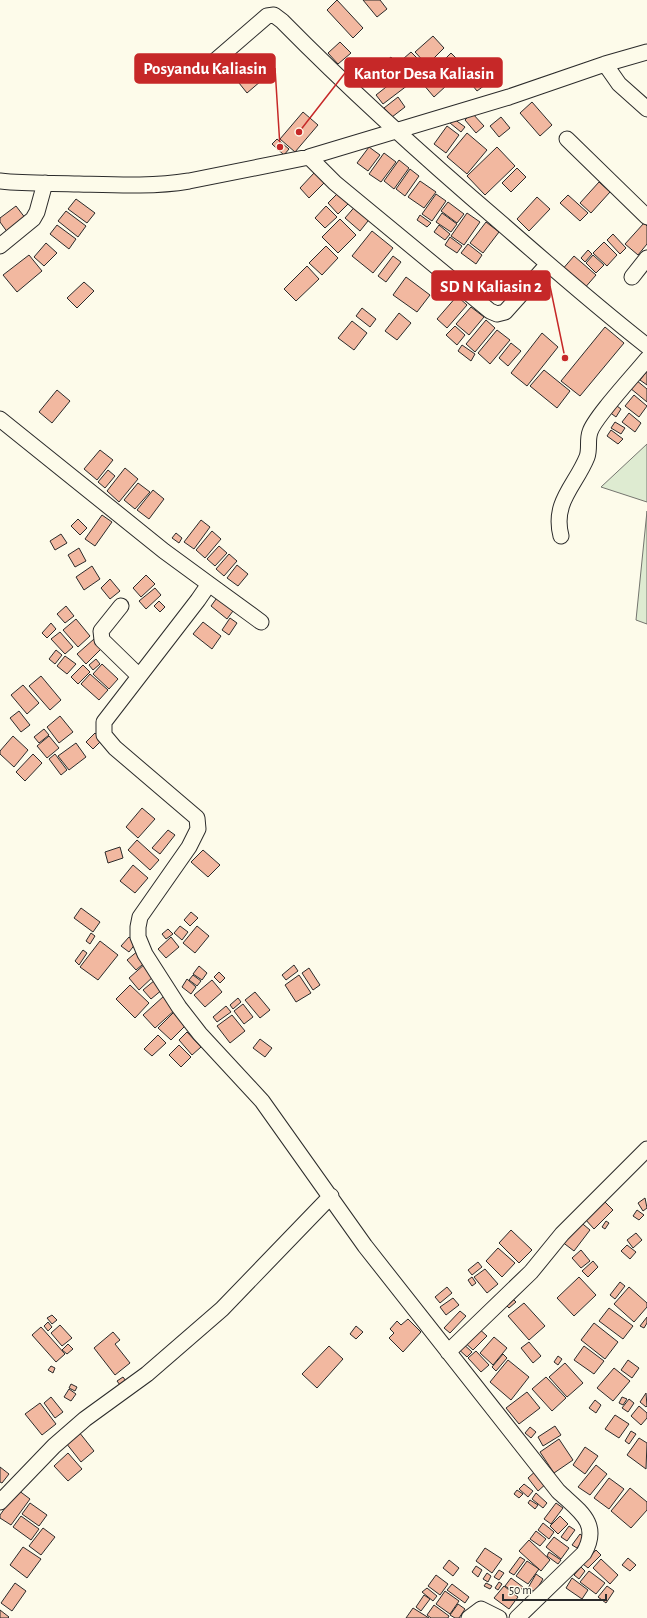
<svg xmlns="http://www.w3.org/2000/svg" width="647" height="1618" viewBox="0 0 647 1618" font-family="'Alegreya Sans',sans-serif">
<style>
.green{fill:#deebd1;stroke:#74746e}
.building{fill:#f2b8a0;stroke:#2b2b2b}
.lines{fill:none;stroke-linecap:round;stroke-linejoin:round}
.minor-casing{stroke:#2b2b2b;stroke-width:17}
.minor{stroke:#fdfbea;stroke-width:15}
.leader{fill:none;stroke:#c62828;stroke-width:1.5}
.callout-dot{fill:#c62828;stroke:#fdfbea;stroke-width:1.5}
.callout{fill:#c62828;stroke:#c62828;stroke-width:1.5}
.callout-label{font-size:17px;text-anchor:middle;font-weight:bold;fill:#fff}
</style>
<rect width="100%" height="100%" fill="#fdfbea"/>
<path class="green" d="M647 444V502L601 487Z
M647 511V624L636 620Z"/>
<path class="building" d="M337 0 363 28 353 38 327 10Z
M363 0H380L387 9 377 17Z
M433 36 444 48 427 65 415 52Z
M340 42 351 53 338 64 328 53Z
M411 52 422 63 414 71 403 59Z
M451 53 456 58 446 69 441 63Z
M391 57 401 70 384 84 374 71Z
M249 66 261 81 247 93 235 78Z
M430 66 447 85 434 97 417 77Z
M480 72 489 82 477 91 469 81Z
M400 76 408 85 383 104 376 95Z
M398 97 405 107 392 117 384 108Z
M532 102 552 125 540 136 520 113Z
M303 112 318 125 295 152 280 139Z
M472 113 484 126 476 133 465 120Z
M501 117 510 128 499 137 490 126Z
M454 119 465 127 461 132 450 123Z
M447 126 459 135 446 153 434 144Z
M467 133 487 150 467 174 447 157Z
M277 139 289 149 284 155 272 144Z
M369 147 380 155 368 171 357 163Z
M497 147 515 166 485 195 467 176Z
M384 153 396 162 381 182 369 174Z
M399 160 409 168 394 189 384 181Z
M517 168 526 177 511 192 502 183Z
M410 169 419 176 405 196 396 189Z
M314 173 324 183 309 198 300 188Z
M420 181 436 192 424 208 408 197Z
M599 182 610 192 591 213 580 203Z
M339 192 350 202 338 214 328 203Z
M436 194 446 201 432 221 422 214Z
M568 195 588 213 580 221 560 203Z
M537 197 550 209 529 231 517 219Z
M76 199 95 213 87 223 68 209Z
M448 202 464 214 457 223 441 211Z
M358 203 372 216 360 231 345 218Z
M16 206 26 219 8 233 0 222V218Z
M326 206 337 217 325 228 315 218Z
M66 211 86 226 78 237 58 221Z
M442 213 457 224 451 232 436 222Z
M467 213 480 222 464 245 451 236Z
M420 215 431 223 427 227 417 220Z
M340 219 356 235 338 253 322 237Z
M486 222 499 232 483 253 470 243Z
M644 223 647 226V244L638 255 625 244Z
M57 225 76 239 69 249 50 234Z
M439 225 450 234 445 240 434 232Z
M372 231 393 248 373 273 352 256Z
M613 234 626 248 620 254 607 240Z
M450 237 462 246 457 253 445 245Z
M604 242 617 255 607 266 593 253Z
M46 243 57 253 44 266 34 257Z
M468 244 482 255 476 264 461 253Z
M326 246 338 258 322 275 309 263Z
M588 250 592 254 585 262 581 258Z
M29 255 42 271 17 292 3 275Z
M593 255 604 265 596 273 586 263Z
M393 256 401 262 386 282 378 276Z
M574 256 596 275 583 290 561 271Z
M307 266 319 279 296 301 284 289Z
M406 277 430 295 417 312 393 295Z
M84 282 94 291 77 308 67 298Z
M457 296 467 305 447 328 437 319Z
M471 307 484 317 469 335 456 324Z
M362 308 376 319 370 327 356 316Z
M399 313 411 323 397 340 385 331Z
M486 320 495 328 475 352 466 344Z
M352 321 367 333 354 350 338 338Z
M455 326 465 335 457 345 446 335Z
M605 327 624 343 580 396 561 381Z
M497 330 510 340 490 364 478 353Z
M542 333 558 347 527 386 511 373Z
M511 343 521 351 508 366 499 358Z
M462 345 475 354 471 361 458 351Z
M544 370 570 391 557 408 530 386Z
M647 371V385L640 380Z
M636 380 647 389V402L630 388Z
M57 390 70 401 52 423 39 412Z
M634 395 647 406 639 417 625 406Z
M613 403 621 409 616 417 608 411Z
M629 413 641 423 635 432 622 422Z
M615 422 625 428 621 434 611 428Z
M611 430 623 439 618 444 607 436Z
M100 450 113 460 97 480 84 469Z
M125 468 138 479 119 502 107 491Z
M108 470 115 476 105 488 98 482Z
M138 483 150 492 135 509 124 500Z
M153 490 164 499 149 519 137 510Z
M102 515 112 522 95 546 85 539Z
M78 519 87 528 80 535 71 526Z
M201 520 210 527 194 549 184 542Z
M212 531 221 539 205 558 196 550Z
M176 533 182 538 179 543 172 538Z
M61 534 67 543 55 550 50 541Z
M219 546 227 553 215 566 207 559Z
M79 548 86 561 75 567 68 555Z
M229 554 237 561 224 576 216 569Z
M237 565 248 574 238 586 227 578Z
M92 566 100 579 84 590 76 577Z
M146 575 155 584 141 597 133 588Z
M110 579 120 591 110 599 101 588Z
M155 588 161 595 146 609 139 601Z
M219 595 236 607 227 619 211 606Z
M159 601 165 607 160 612 154 606Z
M66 606 74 616 65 623 57 614Z
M230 618 237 623 229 635 222 630Z
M76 619 90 636 78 647 63 630Z
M203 622 221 636 212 649 193 634Z
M51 623 56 629 47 638 42 633Z
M60 632 73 647 65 654 51 639Z
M94 639 102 648 86 664 77 654Z
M56 650 62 655 55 664 49 659Z
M65 656 76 664 67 674 57 666Z
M96 659 100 664 93 670 89 665Z
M102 664 118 679 109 689 93 674Z
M83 665 90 672 78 684 71 677Z
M90 674 108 690 99 700 81 684Z
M41 676 61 700 50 710 29 686Z
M23 685 39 703 27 714 11 695Z
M19 711 30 725 21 732 10 718Z
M60 716 73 732 59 743 47 727Z
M44 729 49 735 39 743 34 737Z
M95 733 102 740 93 749 86 742Z
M13 736 28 750 14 767 0 754V751Z
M49 736 59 748 47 758 37 746Z
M76 743 86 757 69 770 58 756Z
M33 754 42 763 25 781 16 772Z
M55 754 67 770 61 775 49 759Z
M142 808 155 819 138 838 126 827Z
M168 830 175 835 160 854 152 848Z
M137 840 159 860 150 870 128 850Z
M120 847 123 858 108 863 105 852Z
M203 850 220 865 208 877 191 862Z
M133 865 148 878 135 893 120 881Z
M81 908 100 922 93 932 74 918Z
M191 912 198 918 190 926 184 920Z
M180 926 188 932 182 940 174 933Z
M197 926 209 936 195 953 183 943Z
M168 929 173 934 166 939 162 934Z
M91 933 95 936 90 944 86 941Z
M129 937 136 943 129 952 121 946Z
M171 937 179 947 166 958 158 949Z
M100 941 118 955 98 980 80 967Z
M83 950 87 953 79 965 75 961Z
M139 950 148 960 136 970 127 960Z
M146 963 156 974 139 990 129 978Z
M294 965 298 971 286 980 282 975Z
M199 966 207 973 202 980 193 974Z
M309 968 320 985 313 990 302 973Z
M219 972 225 978 220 983 214 977Z
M193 975 201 981 197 986 189 980Z
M299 975 311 993 296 1002 285 985Z
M187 979 196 987 191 994 182 987Z
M155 980 163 989 151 999 143 990Z
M212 980 222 992 205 1007 194 995Z
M130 985 149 1003 135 1018 116 999Z
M255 992 270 1010 260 1018 245 1000Z
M164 996 176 1009 155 1028 143 1015Z
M238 998 241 1002 233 1009 230 1005Z
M243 1004 253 1017 244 1024 234 1011Z
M226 1006 231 1012 217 1022 213 1017Z
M174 1012 187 1024 171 1040 158 1028Z
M232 1015 245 1031 230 1043 217 1026Z
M187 1032 201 1047 192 1055 179 1040Z
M158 1035 166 1043 152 1056 144 1049Z
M260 1039 272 1048 265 1057 253 1048Z
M179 1045 191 1057 181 1067 169 1055Z
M645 1198 647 1208 643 1211 638 1203Z
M604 1201 613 1210 594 1229 585 1219Z
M637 1210 644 1215 639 1220 633 1216Z
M578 1220 590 1230 574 1251 561 1241Z
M606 1221 609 1223 605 1229 602 1227Z
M511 1230 532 1250 519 1263 499 1243Z
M636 1233 642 1240 633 1248 627 1240Z
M627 1245 636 1252 630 1259 621 1251Z
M498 1248 515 1263 502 1277 486 1261Z
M581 1250 590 1261 581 1268 572 1258Z
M593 1261 598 1267 588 1277 582 1271Z
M478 1262 482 1267 472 1275 468 1270Z
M485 1269 498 1284 487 1293 474 1277Z
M472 1277 476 1283 472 1286 468 1280Z
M579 1277 596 1295 574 1316 557 1298Z
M620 1282 625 1286 615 1299 610 1295Z
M447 1287 452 1293 440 1303 435 1297Z
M629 1287 647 1303V1307L634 1322 614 1304Z
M453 1298 459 1305 446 1315 440 1307Z
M512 1298 516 1302 509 1308 505 1304Z
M524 1303 545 1326 529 1340 508 1316Z
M609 1308 633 1326 623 1339 599 1321Z
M460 1311 466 1316 450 1333 444 1328Z
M52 1315 57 1320 52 1324 47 1318Z
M647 1317V1323L644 1328 640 1326Z
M408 1319 421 1332 403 1352 389 1338 394 1333 390 1329 397 1321 401 1325Z
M48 1322 52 1327 48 1331 44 1326Z
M594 1323 618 1342 605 1359 581 1340Z
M60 1325 72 1338 62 1346 51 1333Z
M356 1326 363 1332 356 1339 350 1334Z
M476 1326 487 1336 473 1350 463 1341Z
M41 1327 65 1354 56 1362 32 1335Z
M113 1332 120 1340 115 1344 130 1363 115 1375 94 1348Z
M494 1337 507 1348 493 1365 480 1353Z
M460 1341 472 1352 467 1357 455 1346Z
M529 1342 541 1356 533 1363 521 1348Z
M68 1344 73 1349 67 1354 62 1350Z
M329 1346 343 1359 317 1388 302 1374Z
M584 1346 604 1361 594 1374 574 1360Z
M476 1351 489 1365 481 1372 468 1358Z
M503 1354 507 1358 496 1371 492 1367Z
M558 1356 562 1359 558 1365 554 1362Z
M508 1360 529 1377 511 1400 490 1382Z
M628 1360 639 1368 632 1378 621 1370Z
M565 1363 583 1383 567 1397 549 1377Z
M51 1366 55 1368 53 1373 48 1370Z
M614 1368 630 1381 613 1401 597 1388Z
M123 1377 126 1381 120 1385 117 1381Z
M546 1377 566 1398 552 1411 532 1389Z
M71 1384 77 1387 75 1391 69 1388Z
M69 1389 76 1394 71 1401 64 1397Z
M527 1392 540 1408 519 1424 506 1408Z
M646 1393 647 1406 646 1407 640 1402Z
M51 1397 63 1412 55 1418 44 1403Z
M622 1397 627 1399 623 1405 619 1403Z
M629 1399 634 1403 628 1412 622 1408Z
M595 1400 601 1405 596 1413 589 1408Z
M40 1403 56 1424 42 1435 25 1414Z
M639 1406 647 1413V1418L641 1425 631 1416Z
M615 1415 629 1424 619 1438 605 1429Z
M555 1426 561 1435 543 1446 538 1437Z
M530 1427 536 1432 531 1438 525 1433Z
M631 1431 636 1434 629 1444 625 1441Z
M79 1432 94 1451 81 1462 66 1443Z
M639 1438 647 1443 646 1469 627 1455Z
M559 1439 573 1460 554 1473 540 1452Z
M585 1447 598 1456 585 1474 573 1465Z
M68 1453 82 1469 68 1481 54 1466Z
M596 1465 607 1474 590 1495 578 1487Z
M0 1467 9 1474 2 1483 0 1482Z
M538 1469 548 1482 538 1491 528 1478Z
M609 1478 624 1489 609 1509 594 1498Z
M524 1484 533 1491 528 1497 519 1489Z
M630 1488 647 1502V1510L631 1528 611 1511Z
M18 1490 30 1499 11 1525 0 1518V1515Z
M517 1490 523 1494 519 1498 514 1494Z
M536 1493 547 1503 543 1508 532 1499Z
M530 1500 538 1505 535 1509 528 1503Z
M30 1503 47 1515 39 1526 22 1514Z
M556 1503 563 1508 551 1524 544 1519Z
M21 1516 39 1529 31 1540 13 1527Z
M560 1516 568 1524 558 1534 550 1526Z
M543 1523 554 1532 549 1539 538 1530Z
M569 1526 575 1530 567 1541 561 1537Z
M43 1528 55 1537 41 1555 29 1546Z
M536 1531 546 1539 540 1546 530 1539Z
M580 1534 585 1538 577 1548 572 1545Z
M554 1537 569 1548 561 1559 546 1547Z
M529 1540 550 1560 541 1571 519 1551Z
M23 1547 41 1559 27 1578 10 1565Z
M485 1548 502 1559 492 1573 476 1561Z
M596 1550 601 1555 588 1568 583 1564Z
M549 1552 561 1560 558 1564 547 1556Z
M520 1557 525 1560 514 1575 509 1572Z
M628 1558 636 1565 630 1571 622 1565Z
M601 1559 618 1575 610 1584 593 1568Z
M449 1560 459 1568 453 1576 443 1568Z
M527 1561 539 1569 528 1584 516 1576Z
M476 1566 482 1570 478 1577 472 1572Z
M581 1567 585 1571 579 1579 574 1575Z
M499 1570 504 1573 499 1580 494 1577Z
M589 1571 605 1583 596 1594 580 1582Z
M487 1573 491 1576 488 1582 483 1579Z
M536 1574 543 1579 535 1592 528 1588Z
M436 1575 448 1584 440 1595 428 1586Z
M511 1578 523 1587 517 1594 505 1586Z
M572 1578 588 1590 582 1599 566 1588Z
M499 1582 502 1584 498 1590 495 1588Z
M15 1583 26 1591 12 1611 1 1603Z
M486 1583 492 1586 490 1589 484 1586Z
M452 1584 469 1597 465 1603 447 1590Z
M504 1586 518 1597 509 1609 494 1598Z
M607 1586 614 1591 606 1603 598 1597Z
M427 1588 437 1596 433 1601 422 1592Z
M445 1591 459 1601 450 1614 436 1604Z
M424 1595 430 1599 421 1611 416 1607Z
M458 1604 465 1609 459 1618H455L450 1615Z
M434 1605 449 1616 448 1618H431L427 1615Z
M413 1608 429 1618H406Z
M0 1610 9 1617 8 1618H0Z"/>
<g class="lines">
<g class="minor-casing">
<path id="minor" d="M605 64 619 84 647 109
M208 67 267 16 274 15 282 21C352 92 425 158 501 223 549 265 597 307 647 346
M567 139 647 217
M309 157 335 183 490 311 497 314 505 312 548 264
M0 181C26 184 53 183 79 184 115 185 153 187 189 181L309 157 509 97 605 64 647 52
M0 246 33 219 37 212 45 183
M632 277 647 258
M0 419 164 551 209 584 198 600 104 722V735L115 748 197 818 198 829 189 847 140 917 138 927V937L145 954 179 1007 200 1034 262 1101 365 1246 558 1491C579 1511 601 1523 584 1553L517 1618
M561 536C552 502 576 485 587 457 590 449 587 440 590 432 594 418 635 374 647 359
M209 584 261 622
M121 606 101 631 102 640 139 676
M448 1352 531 1272 562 1234 647 1149
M0 1502 54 1446 85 1419 147 1374 222 1309 331 1196
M469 1618 481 1609 499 1618"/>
</g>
<use href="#minor" class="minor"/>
</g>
<path class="leader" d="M280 147L275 68M299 132L345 73M565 358L550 286"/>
<g class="callout-dot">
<circle cx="280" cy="147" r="4"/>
<circle cx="299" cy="132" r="4"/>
<circle cx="565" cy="358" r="4"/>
</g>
<g class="callout">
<rect x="135" y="54" width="140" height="29" rx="4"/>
<rect x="345" y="58" width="157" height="29" rx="4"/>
<rect x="432" y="271" width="118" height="29" rx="4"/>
</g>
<g class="callout-label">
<text x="205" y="74">Posyandu Kaliasin</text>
<text x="424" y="79">Kantor Desa Kaliasin</text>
<text x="491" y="292">SD N Kaliasin 2</text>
</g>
<path d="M503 1594v6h103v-6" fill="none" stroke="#2b2b2b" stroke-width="2"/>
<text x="509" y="1594" font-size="12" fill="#2b2b2b" stroke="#fdfbea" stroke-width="3" paint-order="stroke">50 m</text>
</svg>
